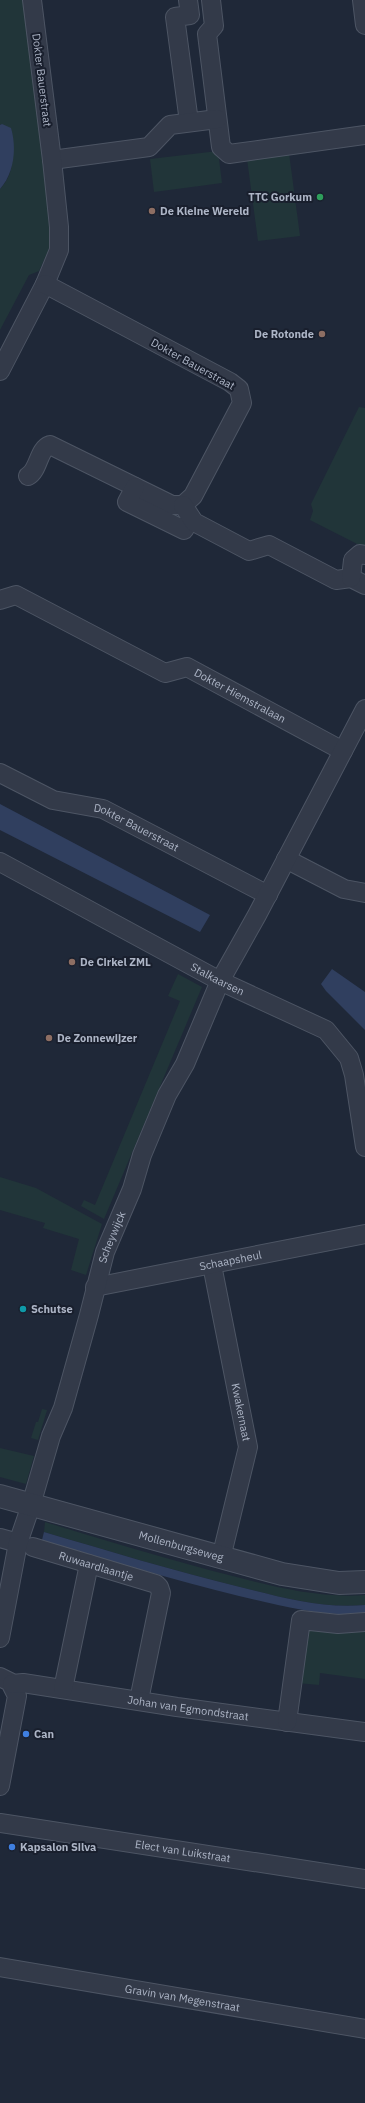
<svg xmlns="http://www.w3.org/2000/svg" width="365" height="2103" viewBox="0 0 365 2103" font-family="'IBM Plex Sans',sans-serif">
<style>
.green{fill:#213539}
.water{fill:#303f5f}
.lines{fill:none;stroke-linecap:round;stroke-linejoin:round}
.minor-casing{stroke:#4d5564;stroke-width:20}
.tertiary-casing{stroke:#4d5564;stroke-width:24}
.minor{stroke:#333a49;stroke-width:18}
.tertiary{stroke:#333a49;stroke-width:22}
.leisure-dot{fill:#2e9e5b;stroke:#191f2d;stroke-width:1.5}
.education-dot{fill:#8d6e63;stroke:#191f2d;stroke-width:1.5}
.culture-dot{fill:#0f9aa8;stroke:#191f2d;stroke-width:1.5}
.shop-dot{fill:#3f7fe0;stroke:#191f2d;stroke-width:1.5}
.labels{text-anchor:middle;dominant-baseline:central;stroke-width:4;stroke-linejoin:round;paint-order:stroke}
.street-label{font-size:11px;fill:#adb5c6;stroke:#191f2d}
.poi-label{font-size:11px;font-weight:bold;fill:#adb5c6;stroke:#191f2d;text-anchor:start}
</style>
<rect width="100%" height="100%" fill="#1f2838"/>
<path class="green" d="M0 0H25L52 230 49 249 39 271 29 275 0 330V189C20 167 10 148 2 124L0 125Z
M218 151 222 183 154 192 150 159Z
M289 153 300 236 258 241 247 159Z
M359 407 365 408V548L310 520 313 511 311 504Z
M178 974 202 987 104 1219 81 1206 84 1200 95 1205 180 1001 168 996Z
M0 1177 36 1188 102 1224 86 1275 71 1270 79 1239 43 1228 45 1223 0 1210Z
M42 1409 47 1410 38 1440 31 1438 36 1422H38Z
M0 1448 34 1456 26 1484 0 1477Z
M45 1522C100 1539 154 1555 209 1570 260 1583 312 1599 365 1595V1605C322 1609 281 1597 240 1587 174 1571 109 1551 44 1532Z
M365 1625V1679L320 1673 319 1685 297 1683 308 1630Z"/>
<path class="water" d="M2 124 11 128C17 148 14 174 0 189V125Z
M0 804 210 915 200 932 0 830Z
M332 969 365 992V1030L326 991 321 984Z
M44 1532C109 1551 174 1571 240 1587 281 1597 322 1609 365 1605V1614C322 1617 281 1606 239 1596 173 1580 108 1560 42 1540Z"/>
<g class="lines">
<g class="minor-casing">
<g id="minor">
<path d="M188 0 190 15 175 17 189 122"/>
<path d="M211 0 214 26 207 34 221 147 229 154 365 135"/>
<path d="M362 0 365 25"/>
<path d="M52 160 149 147 170 125 217 119"/>
<path d="M0 371 45 284 59 250V227L52 160 32 0"/>
<path d="M28 476C39 470 38 449 50 445L172 505H183L193 496 242 403 239 389 230 382 45 284"/>
<path d="M135 487 127 502 184 530 191 518"/>
<path d="M183 505 194 522 249 551 269 545 336 580 351 578 365 585"/>
<path d="M351 578 353 560 360 554 365 555"/>
<path id="s1" d="M0 600 16 595 165 673 187 667 343 751"/>
<path id="s2" d="M0 773 53 800 103 809 268 895"/>
<path d="M286 859 344 889 365 893"/>
<path id="s3" d="M0 862 220 981 326 1030 349 1058 354 1075 365 1147"/>
<path id="s4" d="M212 1265 248 1447 221 1558"/>
<path id="s5" d="M95 1287 365 1234"/>
<path d="M0 1538 18 1543"/>
<path id="s6" d="M33 1547 156 1584 159 1587 161 1593 139 1700"/>
<path id="s7" d="M0 1638 18 1543 31 1505 51 1436 63 1408 89 1315 105 1252 132 1189 142 1155 167 1095 185 1064 220 981 257 915 365 709"/>
<path d="M0 1677 10 1682 17 1696 0 1786"/>
<path id="s8" d="M12 1684 23 1683 177 1707 365 1732"/>
<path d="M63 1689 89 1564"/>
<path d="M287 1722 301 1620 338 1624 365 1622"/>
<path id="s9" d="M0 1823 365 1879"/>
<path id="s10" d="M0 1967 365 2029"/>
</g>
</g>
<g class="tertiary-casing">
<g id="tertiary">
<path id="s11" d="M0 1496 282 1574 339 1583 365 1582"/>
</g>
</g>
<use href="#minor" class="minor"/>
<use href="#tertiary" class="tertiary"/>
</g>
<circle class="leisure-dot" cx="320" cy="197" r="4"/>
<g class="education-dot">
<circle cx="152" cy="211" r="4"/>
<circle cx="322" cy="334" r="4"/>
<circle cx="72" cy="962" r="4"/>
<circle cx="49" cy="1038" r="4"/>
</g>
<circle class="culture-dot" cx="23" cy="1309" r="4"/>
<g class="shop-dot">
<circle cx="26" cy="1734" r="4"/>
<circle cx="12" cy="1847" r="4"/>
</g>
<g class="labels">
<g class="street-label">
<text transform="translate(42 80) rotate(83)">Dokter Bauerstraat</text>
<text transform="translate(193 364) rotate(29)">Dokter Bauerstraat</text>
<text stroke="none"><textPath href="#s1" startOffset="268">Dokter Hiemstralaan</textPath></text>
<text stroke="none"><textPath href="#s2" startOffset="148">Dokter Bauerstraat</textPath></text>
<text stroke="none"><textPath href="#s3" startOffset="247">Stalkaarsen</textPath></text>
<text stroke="none"><textPath href="#s7" startOffset="417">Scheywijck</textPath></text>
<text stroke="none"><textPath href="#s5" startOffset="138">Schaapsheul</textPath></text>
<text stroke="none"><textPath href="#s4" startOffset="150">Kwakernaat</textPath></text>
<text stroke="none"><textPath href="#s11" startOffset="188">Mollenburgseweg</textPath></text>
<text stroke="none"><textPath href="#s6" startOffset="66">Ruwaardlaantje</textPath></text>
<text stroke="none"><textPath href="#s8" startOffset="178">Johan van Egmondstraat</textPath></text>
<text stroke="none"><textPath href="#s9" startOffset="185">Elect van Luikstraat</textPath></text>
<text stroke="none"><textPath href="#s10" startOffset="185">Gravin van Megenstraat</textPath></text>
</g>
<g class="poi-label">
<text x="312" y="197" text-anchor="end">TTC Gorkum</text>
<text x="160" y="211">De Kleine Wereld</text>
<text x="314" y="334" text-anchor="end">De Rotonde</text>
<text x="80" y="962">De Cirkel ZML</text>
<text x="57" y="1038">De Zonnewijzer</text>
<text x="31" y="1309">Schutse</text>
<text x="34" y="1734">Can</text>
<text x="20" y="1847">Kapsalon Silva</text>
</g>
</g>
</svg>
